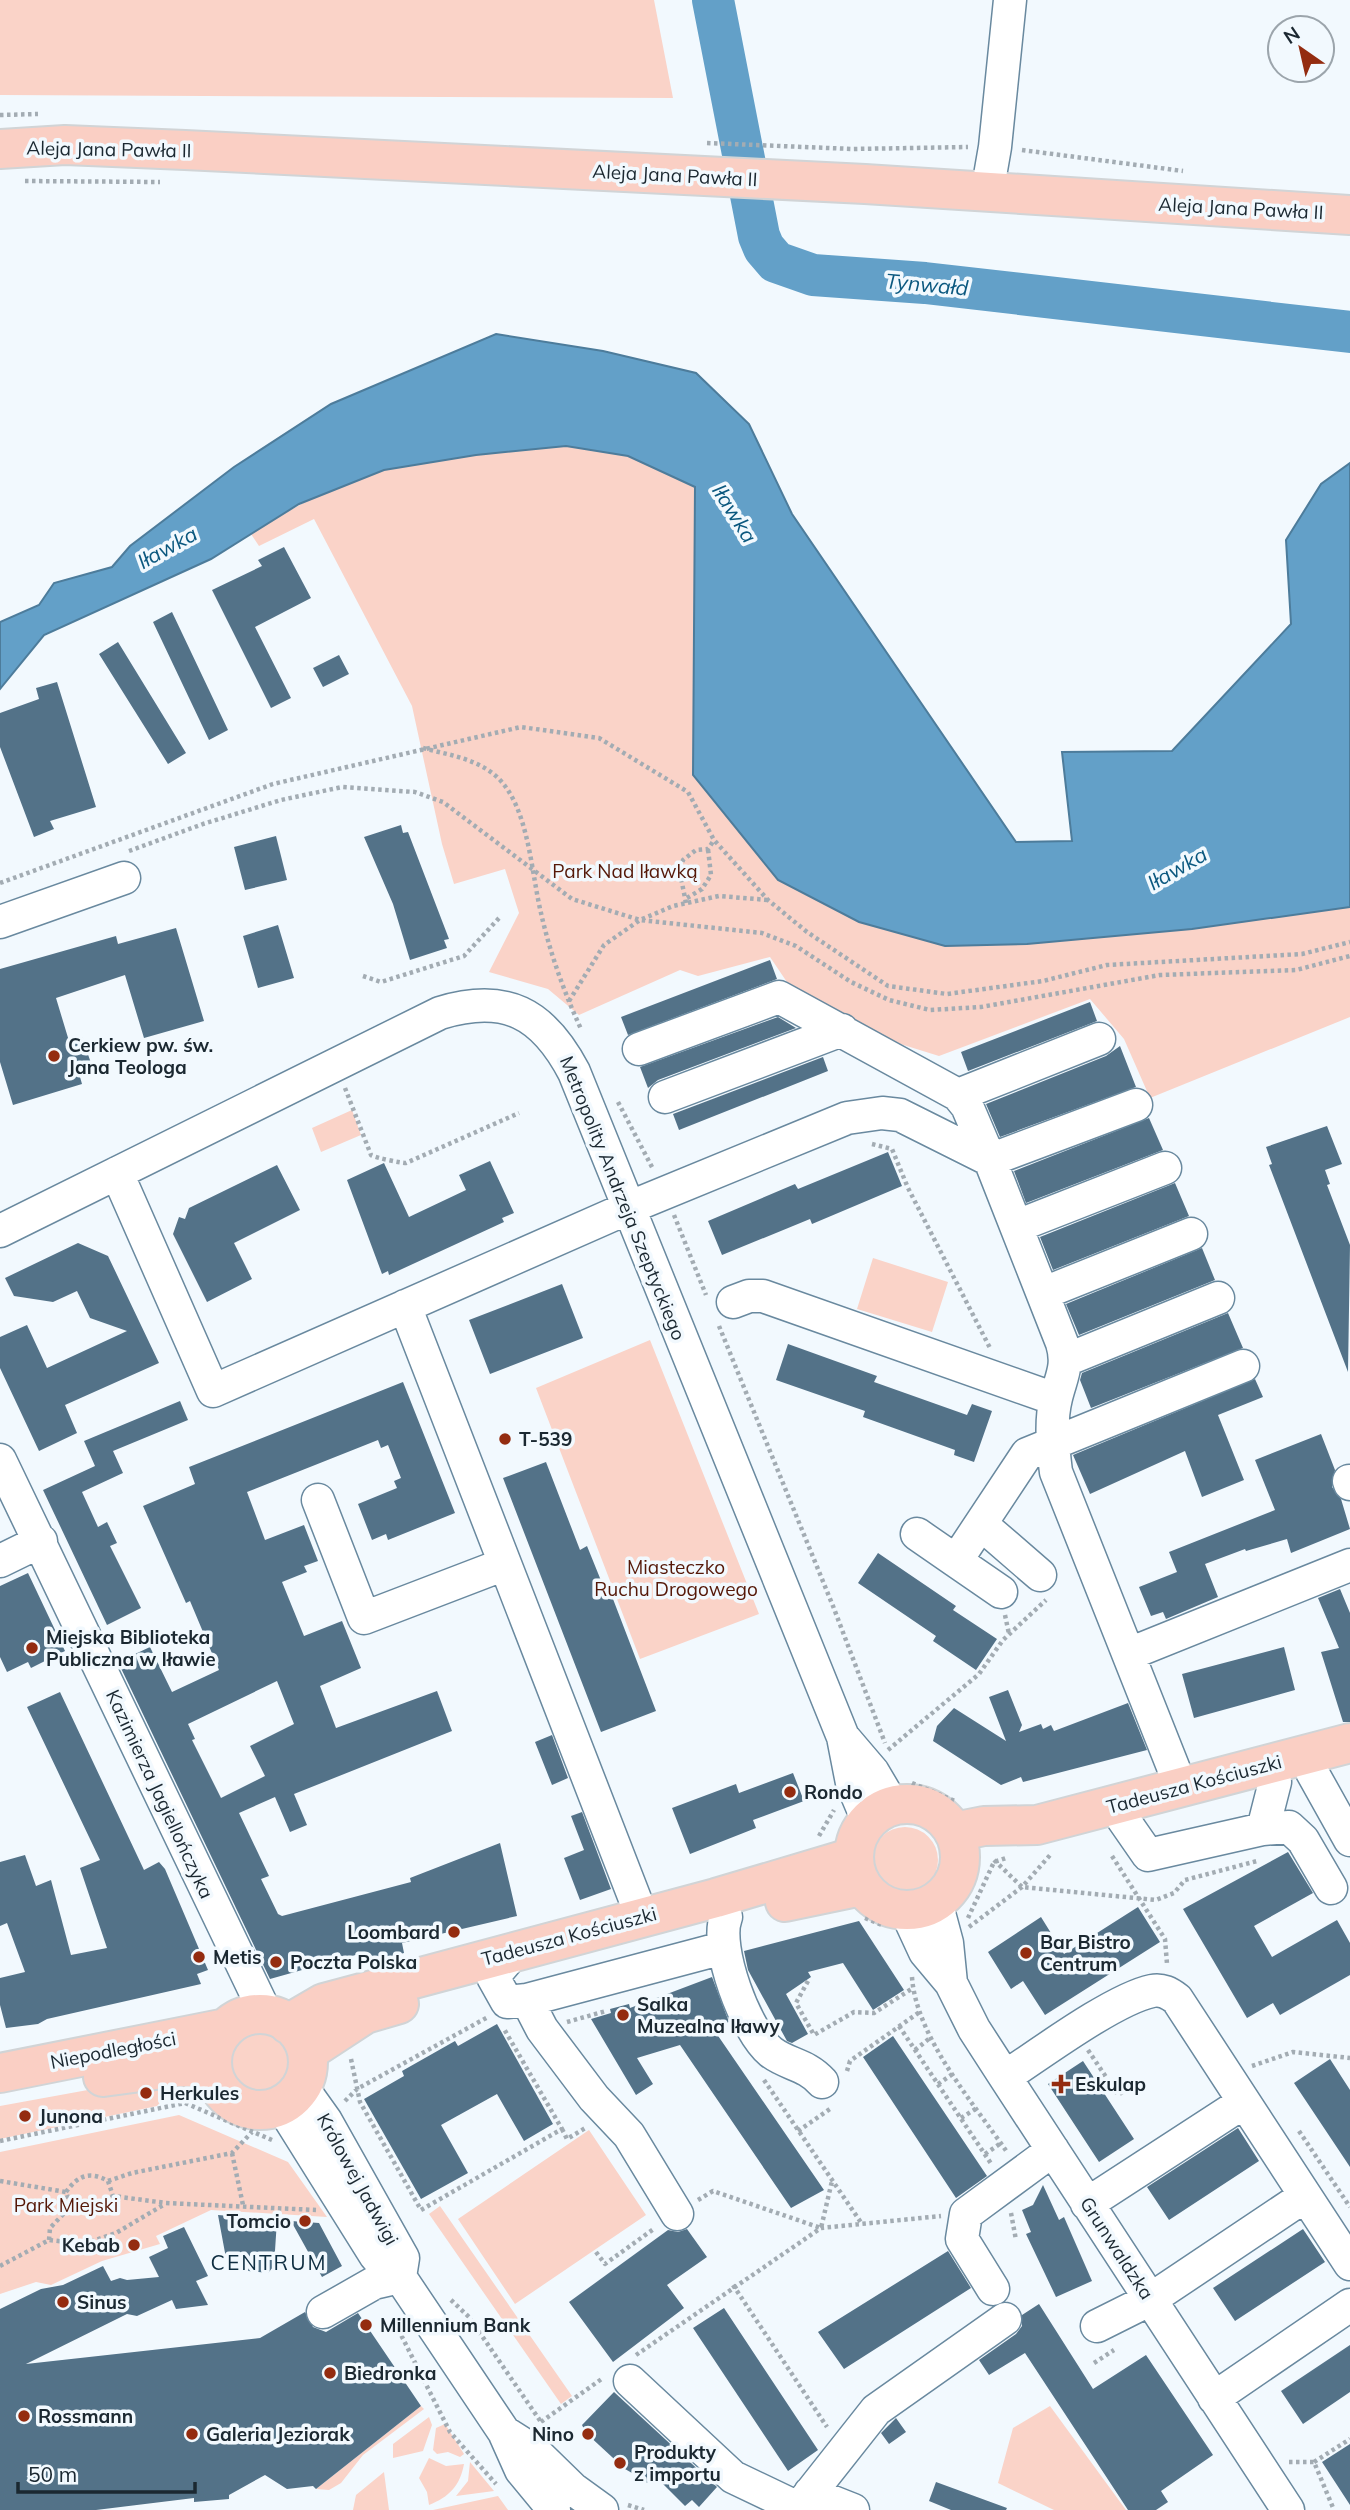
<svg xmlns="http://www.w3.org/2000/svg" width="1350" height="2510" viewBox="0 0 1350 2510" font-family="Mulish,sans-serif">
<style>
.green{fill:#fad3c8}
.water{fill:#63a0c8;stroke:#4d7c9b;stroke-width:2}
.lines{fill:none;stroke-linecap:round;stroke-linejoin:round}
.river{stroke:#63a0c8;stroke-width:42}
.building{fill:#537288;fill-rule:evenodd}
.minor-casing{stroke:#69899f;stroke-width:35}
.major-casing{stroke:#d1d4d6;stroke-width:42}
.path{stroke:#a3acb3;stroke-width:4.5;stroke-dasharray:3.5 3.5;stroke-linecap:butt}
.minor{stroke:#fff;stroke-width:32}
.major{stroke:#facfc4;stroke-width:38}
.poi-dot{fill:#942c10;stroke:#f2f9fe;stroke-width:2.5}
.labels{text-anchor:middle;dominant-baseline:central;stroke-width:7;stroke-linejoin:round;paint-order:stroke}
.street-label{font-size:19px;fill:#1b2831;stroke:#f2f9fe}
.park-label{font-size:19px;fill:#551808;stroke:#f2f9fe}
.poi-label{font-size:19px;font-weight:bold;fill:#1b2831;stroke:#f2f9fe;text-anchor:start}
.water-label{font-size:21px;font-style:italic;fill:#0b587f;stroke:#f2f9fe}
.neighbourhood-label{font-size:21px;letter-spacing:2px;fill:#0e2d40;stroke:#f2f9fe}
</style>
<rect width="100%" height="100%" fill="#f2f9fe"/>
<path class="green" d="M0 0H654L673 98 0 95Z
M566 446 628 456 695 487 693 775 945 946 1027 944 1122 935 1350 907V1017L1150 1098 1124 1039 1090 999 939 1056 894 1042 793 991 770 957 698 976 680 970 579 1015 548 989 489 972 519 913 505 869 454 884 442 844 412 706 314 519 259 546 251 534C292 508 337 482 385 470 444 455 506 452 566 446Z
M352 1110 361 1135 321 1152 312 1128Z
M873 1258 948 1282 932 1332 857 1309Z
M650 1340 759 1614 640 1659 536 1388Z
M872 1860a33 33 0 1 1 66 0a33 33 0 1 1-66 0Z
M226 2062a31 31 0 1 1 62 0a31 31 0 1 1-62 0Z
M159 2077 164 2098 157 2106 0 2139V2106Z
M179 2115 288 2162 327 2217 211 2210 156 2236 160 2244 102 2261 51 2285 36 2282 0 2294V2152Z
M589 2130 646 2215 515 2304 458 2219Z
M440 2206 572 2396 561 2404 429 2214Z
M421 2406 424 2409 363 2455 341 2483 329 2490 316 2489Z
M1050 2406 1126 2510H1054L998 2483 1013 2428Z
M429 2417 432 2425 423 2451 393 2458V2444Z
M445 2424 464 2454 460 2457 448 2452 437 2454 433 2450 436 2428Z
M429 2458 446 2466 464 2464C460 2486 449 2497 429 2505L427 2492 419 2478Z
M470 2462 494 2491 456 2496 468 2481Z
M384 2472 389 2510H353L356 2495Z
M498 2496 508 2510H433Z"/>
<path class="water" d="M496 334 603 351 696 373 749 424 792 514 1016 842 1072 841 1062 752 1172 751 1291 624 1286 540 1321 484 1350 463V907L1192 929 1027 944 945 946 859 922 778 880 693 775 695 487 628 456 566 446 476 455 384 470 299 504 211 559 44 635 0 689V622L39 605 54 583 112 567 130 546 234 467 331 404Z"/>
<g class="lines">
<path class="river" d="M713 0 759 236 764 248 776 262 813 275 925 283 1350 332"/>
</g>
<path class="building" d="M284 547 311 598 255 627 291 698 271 708 212 590 262 566 258 560Z
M172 612 228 730 209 740 153 622Z
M118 642 186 753 168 764 99 654Z
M339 655 349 674 323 687 313 668Z
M57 682 96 807 50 821 54 829 34 837 0 747V713L39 699 36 688Z
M401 825 403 833 408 832 449 939 444 940 447 948 410 960 393 904 364 837Z
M276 836 287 880 245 890 234 847Z
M278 925 294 978 258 988 243 936Z
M176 928 204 1021 144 1038 125 975 56 998 69 1041 82 1037 92 1066 78 1070 82 1084 13 1105 0 1062V969L116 936 118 944Z
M770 960 777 979 628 1035 621 1017Z
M1090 1002 1097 1021 968 1071 961 1052Z
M778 1017 796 1028 658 1080 648 1088 640 1067Z
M1120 1046 1136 1087 1000 1137 986 1104 1106 1056Z
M823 1057 828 1071 679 1130 673 1114Z
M1149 1118 1163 1150 1026 1203 1014 1171Z
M1327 1126 1342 1164 1325 1170 1330 1184 1327 1185 1350 1245 1348 1372 1269 1165 1272 1164 1266 1147Z
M888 1152 902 1186 812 1224 810 1219 722 1255 708 1221 795 1184 798 1189Z
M490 1161 514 1213 502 1218 504 1222 389 1275 388 1271 382 1274 347 1180 384 1163 409 1217 466 1190 459 1175Z
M277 1165 300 1210 234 1243 252 1279 207 1302 173 1234 179 1217 185 1219 189 1208Z
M1175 1183 1189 1216 1053 1270 1040 1237Z
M78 1243 108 1256 159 1363 65 1405 77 1433 39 1451 0 1368V1337L27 1325 47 1368 127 1331 90 1318 77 1291 53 1302 14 1296 5 1278Z
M1202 1248 1215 1280 1079 1335 1066 1304Z
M562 1284 583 1338 490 1374 469 1320Z
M1228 1313 1243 1348 1091 1408 1080 1380 1082 1373Z
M788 1344 877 1376 874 1382 967 1415 972 1404 992 1411 974 1462 954 1455 955 1450 863 1417 865 1411 776 1380Z
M1255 1379 1263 1397 1218 1415 1244 1480 1202 1497 1185 1451 1090 1494 1073 1455Z
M403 1382 455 1513 388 1540 386 1534 372 1540 358 1504 397 1488 394 1481 401 1478 388 1445 381 1448 378 1440 247 1492 265 1540 304 1525 318 1561 304 1566 307 1572 282 1582 304 1636 342 1621 361 1668 320 1686 336 1728 437 1691 452 1731 294 1794 307 1825 290 1832 275 1797 239 1813 269 1876 261 1879 278 1914 282 1916 411 1882 410 1878 500 1843 517 1916 402 1943 404 1953 362 1963 359 1954 270 1979 118 1662 150 1647 172 1692 219 1670 190 1601 186 1603 143 1506 195 1484 189 1467ZM277 1681 294 1724 250 1746 265 1776 221 1798 192 1740 195 1739 188 1724Z
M180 1401 188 1420 113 1451 123 1473 82 1492 98 1527 107 1522 117 1543 110 1546 141 1608 107 1625 43 1490 95 1466 84 1441Z
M1321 1434 1335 1470 1332 1487 1341 1499 1350 1529 1291 1553 1287 1539 1246 1551 1245 1549 1205 1564 1218 1597 1166 1619 1163 1612 1151 1616 1139 1587 1177 1572 1169 1552 1275 1510 1255 1460Z
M546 1462 580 1550 587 1546 604 1588 608 1586 656 1711 601 1732 503 1478Z
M878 1553 956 1606 953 1610 997 1639 976 1670 933 1641 936 1636 858 1583Z
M28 1573 65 1651 31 1668 28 1662 7 1672 0 1657V1586Z
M1340 1589 1350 1613V1722H1343L1321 1652 1339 1648 1318 1598Z
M1284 1647 1295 1690 1194 1718 1182 1674Z
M1008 1690 1022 1725 1019 1732 1041 1724 1043 1729 1051 1725 1054 1731 1128 1703 1147 1750 1023 1782 1021 1777 1001 1785 933 1741 937 1726 954 1708 1006 1741 989 1697Z
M60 1692 144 1870 159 1862 165 1869 208 1970 197 1974 201 1984 47 2019 38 2024 6 2028 0 2005V1978L25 1972 7 1923 0 1926V1862L25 1855 36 1886 51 1880 71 1955 107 1948 80 1868 100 1860 27 1707Z
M552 1735 568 1778 552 1785 535 1742Z
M793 1773 804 1801 753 1820 756 1828 690 1854 672 1808 736 1784 739 1793Z
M582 1812 611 1889 580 1900 564 1858 584 1850 571 1816Z
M1288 1852 1313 1893 1254 1926 1272 1957 1337 1920 1350 1943V1975L1280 2015 1273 2003 1247 2018 1183 1909Z
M1138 1907 1160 1942 1045 2015 1023 1981 1011 1989 988 1952 1041 1917 1064 1954Z
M859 1921 904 1990 873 2010 843 1963 808 1972 811 1977 786 1994 808 2034 792 2043 787 2041 748 1970 744 1951Z
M712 1977 729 2022 712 2027 824 2190 791 2208 680 2045 637 2058 653 2084 636 2095 591 2019 611 2013 610 2009 629 2004 630 2008Z
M497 2024 553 2124 524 2141 497 2094 441 2125 468 2173 421 2199 364 2099 404 2076 402 2071 455 2041 458 2046Z
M893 2036 987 2176 956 2198 863 2057Z
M1330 2059 1350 2090V2167L1294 2083Z
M1083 2061 1134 2139 1099 2162 1048 2084Z
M1238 2128 1259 2161 1169 2220 1147 2187Z
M1043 2185 1059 2220 1064 2217 1092 2281 1056 2297 1026 2234 1031 2232 1022 2210 1033 2205Z
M218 2215 277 2220 274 2266 268 2273 228 2269Z
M291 2221 319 2223 342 2266 322 2277Z
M184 2227 208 2276 196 2281 208 2305 176 2309 172 2300 137 2316 127 2314 26 2364 260 2338 305 2312 313 2327 326 2332 358 2313 421 2406 316 2489 313 2486 287 2489 265 2475 229 2495V2499L194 2502V2498L96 2510H0V2309L41 2289 63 2285 103 2266 111 2281 120 2278 127 2280 159 2277 149 2257 168 2248 163 2236Z
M687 2229 707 2257 667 2285 684 2308 613 2362 569 2302 668 2230 678 2232Z
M1303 2229 1325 2262 1235 2321 1213 2288Z
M948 2251 971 2288 844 2369 818 2332Z
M1039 2304 1093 2389 1146 2355 1213 2455 1161 2491 1168 2502 1156 2510H1128L1025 2353 989 2375 979 2360 1016 2334 1022 2326V2315Z
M724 2308 818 2450 788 2471 693 2328Z
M1350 2345V2392L1303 2424 1281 2391Z
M614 2392 717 2487 699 2507 692 2500 685 2506 655 2476 647 2483 634 2470 632 2473 625 2469 586 2433 582 2425Z
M896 2418 906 2432 889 2444 881 2433Z
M1350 2444V2505L1322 2462Z
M936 2482 1007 2508 1006 2510H951L929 2501Z"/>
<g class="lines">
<g class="minor-casing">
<path id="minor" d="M987 193 995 147 1010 0
M0 922 124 878
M639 1049 779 997 958 1095 967 1106 990 1160 1062 1343C1069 1366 1061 1377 1056 1398 1050 1422 1053 1448 1056 1472L1181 1787
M958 1095 1099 1039
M665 1097 842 1030
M117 1173 213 1391 628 1208 847 1118 882 1113 900 1115 990 1160 1136 1105
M1017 1226 1165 1168
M0 1231 440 1013C506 993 543 1013 574 1072L843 1737 852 1783 868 1821
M1044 1293 1191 1234
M733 1302 749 1296H763L1055 1399
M405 1306 642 1917
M1066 1360 1218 1298
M0 1460 266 2014
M1349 1481 1350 1484
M318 1500 364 1618 505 1564
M981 1524 1040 1575
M917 1534 956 1561 1027 1454 1243 1366
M0 1561 41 1541
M956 1561 1001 1592
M1129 1654 1350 1565
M844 1738 873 1772 893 1806
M1307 1754 1312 1772 1350 1840
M1120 1803 1123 1819 1148 1855 1263 1829 1275 1782 1272 1763
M1263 1829 1289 1827 1303 1840 1331 1888
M936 1902 947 1943 951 1983
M906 1911 925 1952 951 1983 974 2029 1005 2077 1288 2510
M726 1917C714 1947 746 2032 771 2052 788 2065 806 2064 822 2082
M515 1951 493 1977 507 2002 527 2000 542 2029 594 2098 629 2135 677 2214
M527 2000 723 1948
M1005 2077C1040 2054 1114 1999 1152 1991 1162 1989 1169 1993 1177 1999L1350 2264
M301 2086 326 2121 403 2258 400 2277
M281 2105 375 2255 385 2267 400 2277 504 2432 521 2470 554 2510
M1087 2204 1244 2102
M993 2289 962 2239 966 2214 1053 2150
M323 2312 374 2283 400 2277
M1097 2326 1151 2299 1305 2196
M630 2381 733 2477 798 2508
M1214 2398 1350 2305
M504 2432 534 2451 573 2489 602 2510
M810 2493 853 2510
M797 2510 876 2410 1005 2319"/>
</g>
<g class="major-casing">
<path id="major" d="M0 149 65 145 185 150 865 184 1350 215
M854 1857a53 53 0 1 1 106 0a53 53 0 1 1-106 0Z
M954 1832 984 1826 1037 1825 1350 1743
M785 1902 862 1886
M212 2062a48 48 0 1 1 96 0a48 48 0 1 1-96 0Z
M288 2024 324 2003 716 1898 854 1857
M307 2052 365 2014 399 2004
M0 2073 226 2028
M103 2077 178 2067 212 2068"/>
</g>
<path class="path" d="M0 115 38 114
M707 143 853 149 968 147
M1022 150 1183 171
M25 181 160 182
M423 748C448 755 476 758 497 777 529 807 531 872 541 913 550 953 564 992 581 1029
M129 851 203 824 281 800 342 787 415 792 443 802 572 899 640 920 762 933 796 946 851 982 889 1000 930 1010 981 1007 1160 975 1296 970 1350 956
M0 883 273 784 521 727 599 738 688 792 714 840 768 900 807 932 888 986 947 994 1043 981 1107 965 1302 954 1350 942
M687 898 702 889 711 875 708 849
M686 903 680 873 683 860 696 850 708 849 714 840
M363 976 381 982 464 956 500 917
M569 1001 604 945 640 920 673 906 719 896 768 900
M345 1088 371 1155C376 1158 401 1163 406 1163L519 1113
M618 1102 653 1169
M872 1144 892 1149 908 1188 990 1348
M674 1215 706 1295
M719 1326 833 1606 885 1743
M1005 1615 1009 1634
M888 1750 979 1674 1003 1640 1046 1600
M912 1783 955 1801
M819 1836 834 1810
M1112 1856 1165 1939 1167 1964
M994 1860 1022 1887 1156 1900 1174 1893 1185 1880 1257 1861
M865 1918 882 1925
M968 1918 994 1862 1006 1858
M969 1927 1022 1887 1051 1854
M912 1977C916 2037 974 2104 1007 2152
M808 1981 796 2003 814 2035 854 2012 874 2013 913 1988
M567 2022 606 2011
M899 2026 992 2165
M915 2050 930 2038
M1088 2050 1118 2095 1130 2087
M351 2059 360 2102 421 2210 562 2129 504 2029
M1252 2066 1293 2052 1350 2058
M847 2071 850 2061 921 2011
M764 2080 862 2224
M938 2084 954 2073
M345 2101 357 2089 488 2017
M961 2118 977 2108
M562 2129 567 2139 587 2127
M798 2131 830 2109
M1299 2131 1350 2207
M0 2141 185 2103 272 2140
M232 2153 243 2205
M985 2154 1001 2143
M0 2181 66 2192 71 2206C90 2214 99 2209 113 2196L166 2203 316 2210
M108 2181 132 2173 232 2153 252 2132
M66 2192C78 2175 90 2171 108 2181L113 2196
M698 2200 713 2191 821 2228 832 2181
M1011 2213 1016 2240
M49 2240 50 2228 71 2206
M596 2252 605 2264 655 2228
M0 2266 49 2240 84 2244 116 2233 165 2204
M733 2285 827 2427
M451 2300 469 2317 541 2422
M392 2317 450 2432 496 2484
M636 2355 821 2228 941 2216
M1094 2363 1114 2350
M541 2422 603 2378
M1289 2462H1314L1334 2510
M1314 2462 1350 2439
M628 2505 644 2510"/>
<use href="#minor" class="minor"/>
<use href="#major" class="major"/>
</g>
<g class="poi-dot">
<circle cx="54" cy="1056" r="7"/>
<circle cx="505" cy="1439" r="7"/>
<circle cx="32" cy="1648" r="7"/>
<circle cx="790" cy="1792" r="7"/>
<circle cx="454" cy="1932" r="7"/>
<circle cx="1026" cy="1953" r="7"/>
<circle cx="199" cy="1957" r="7"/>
<circle cx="276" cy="1962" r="7"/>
<circle cx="623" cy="2015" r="7"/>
<path d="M1057.5 2073.5h7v7h7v7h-7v7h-7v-7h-7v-7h7z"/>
<circle cx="146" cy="2093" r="7"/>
<circle cx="25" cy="2116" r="7"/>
<circle cx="305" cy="2221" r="7"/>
<circle cx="134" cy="2245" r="7"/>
<circle cx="63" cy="2302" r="7"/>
<circle cx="366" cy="2325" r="7"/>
<circle cx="330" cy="2373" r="7"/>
<circle cx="24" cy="2416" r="7"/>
<circle cx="192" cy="2434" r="7"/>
<circle cx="588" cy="2434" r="7"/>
<circle cx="620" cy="2463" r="7"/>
</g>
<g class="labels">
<g class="street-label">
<text transform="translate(109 149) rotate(1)">Aleja Jana Pawła II</text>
<text transform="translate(675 175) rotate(3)">Aleja Jana Pawła II</text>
<text transform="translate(1241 208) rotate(3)">Aleja Jana Pawła II</text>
<text transform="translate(623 1198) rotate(68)">Metropolity Andrzeja Szeptyckiego</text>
<text transform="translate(1194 1784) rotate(-15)">Tadeusza Kościuszki</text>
<text transform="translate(160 1794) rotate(65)">Kazimierza Jagiellończyka</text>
<text transform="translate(569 1936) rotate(-15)">Tadeusza Kościuszki</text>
<text transform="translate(113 2050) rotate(-11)">Niepodległości</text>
<text transform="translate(358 2179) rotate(61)">Królowej Jadwigi</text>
<text transform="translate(1117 2248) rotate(57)">Grunwaldzka</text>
</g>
<g class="park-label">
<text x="625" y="871">Park Nad Iławką</text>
<text x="676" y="1567">Miasteczko<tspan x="676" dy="22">Ruchu Drogowego</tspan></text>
<text x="66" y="2205">Park Miejski</text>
</g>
<g class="poi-label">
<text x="68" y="1045">Cerkiew pw. św.<tspan x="68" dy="22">Jana Teologa</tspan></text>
<text x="519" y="1439">T-539</text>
<text x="46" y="1637">Miejska Biblioteka<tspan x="46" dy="22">Publiczna w Iławie</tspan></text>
<text x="804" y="1792">Rondo</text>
<text x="440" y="1932" text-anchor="end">Loombard</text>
<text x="1040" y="1942">Bar Bistro<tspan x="1040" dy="22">Centrum</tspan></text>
<text x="213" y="1957">Metis</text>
<text x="290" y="1962">Poczta Polska</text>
<text x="637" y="2004">Salka<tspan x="637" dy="22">Muzealna Iławy</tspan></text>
<text x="1075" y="2084">Eskulap</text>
<text x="160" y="2093">Herkules</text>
<text x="39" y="2116">Junona</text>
<text x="291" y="2221" text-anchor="end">Tomcio</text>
<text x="120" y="2245" text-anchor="end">Kebab</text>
<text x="77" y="2302">Sinus</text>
<text x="380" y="2325">Millennium Bank</text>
<text x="344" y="2373">Biedronka</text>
<text x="38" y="2416">Rossmann</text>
<text x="206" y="2434">Galeria Jeziorak</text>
<text x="574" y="2434" text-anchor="end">Nino</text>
<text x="634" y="2452">Produkty<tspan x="634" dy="22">z importu</tspan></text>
</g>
<g class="water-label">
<text transform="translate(927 284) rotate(5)">Tynwałd</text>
<text transform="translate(735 513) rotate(58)">Iławka</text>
<text transform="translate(167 547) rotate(-29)">Iławka</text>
<text transform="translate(1177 868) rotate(-30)">Iławka</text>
</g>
<g class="neighbourhood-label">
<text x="269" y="2262">CENTRUM</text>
</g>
</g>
<g transform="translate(1301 49) rotate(326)"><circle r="33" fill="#f2f9fe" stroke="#9ca5ac" stroke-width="2"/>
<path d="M0-5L12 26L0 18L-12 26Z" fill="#942c10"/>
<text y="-10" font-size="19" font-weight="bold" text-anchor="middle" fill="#1b2831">N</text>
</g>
<path d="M18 2482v10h177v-10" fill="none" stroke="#1b2831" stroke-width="3.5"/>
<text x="28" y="2482" font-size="21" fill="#1b2831" stroke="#f2f9fe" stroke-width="5" paint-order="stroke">50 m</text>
</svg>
